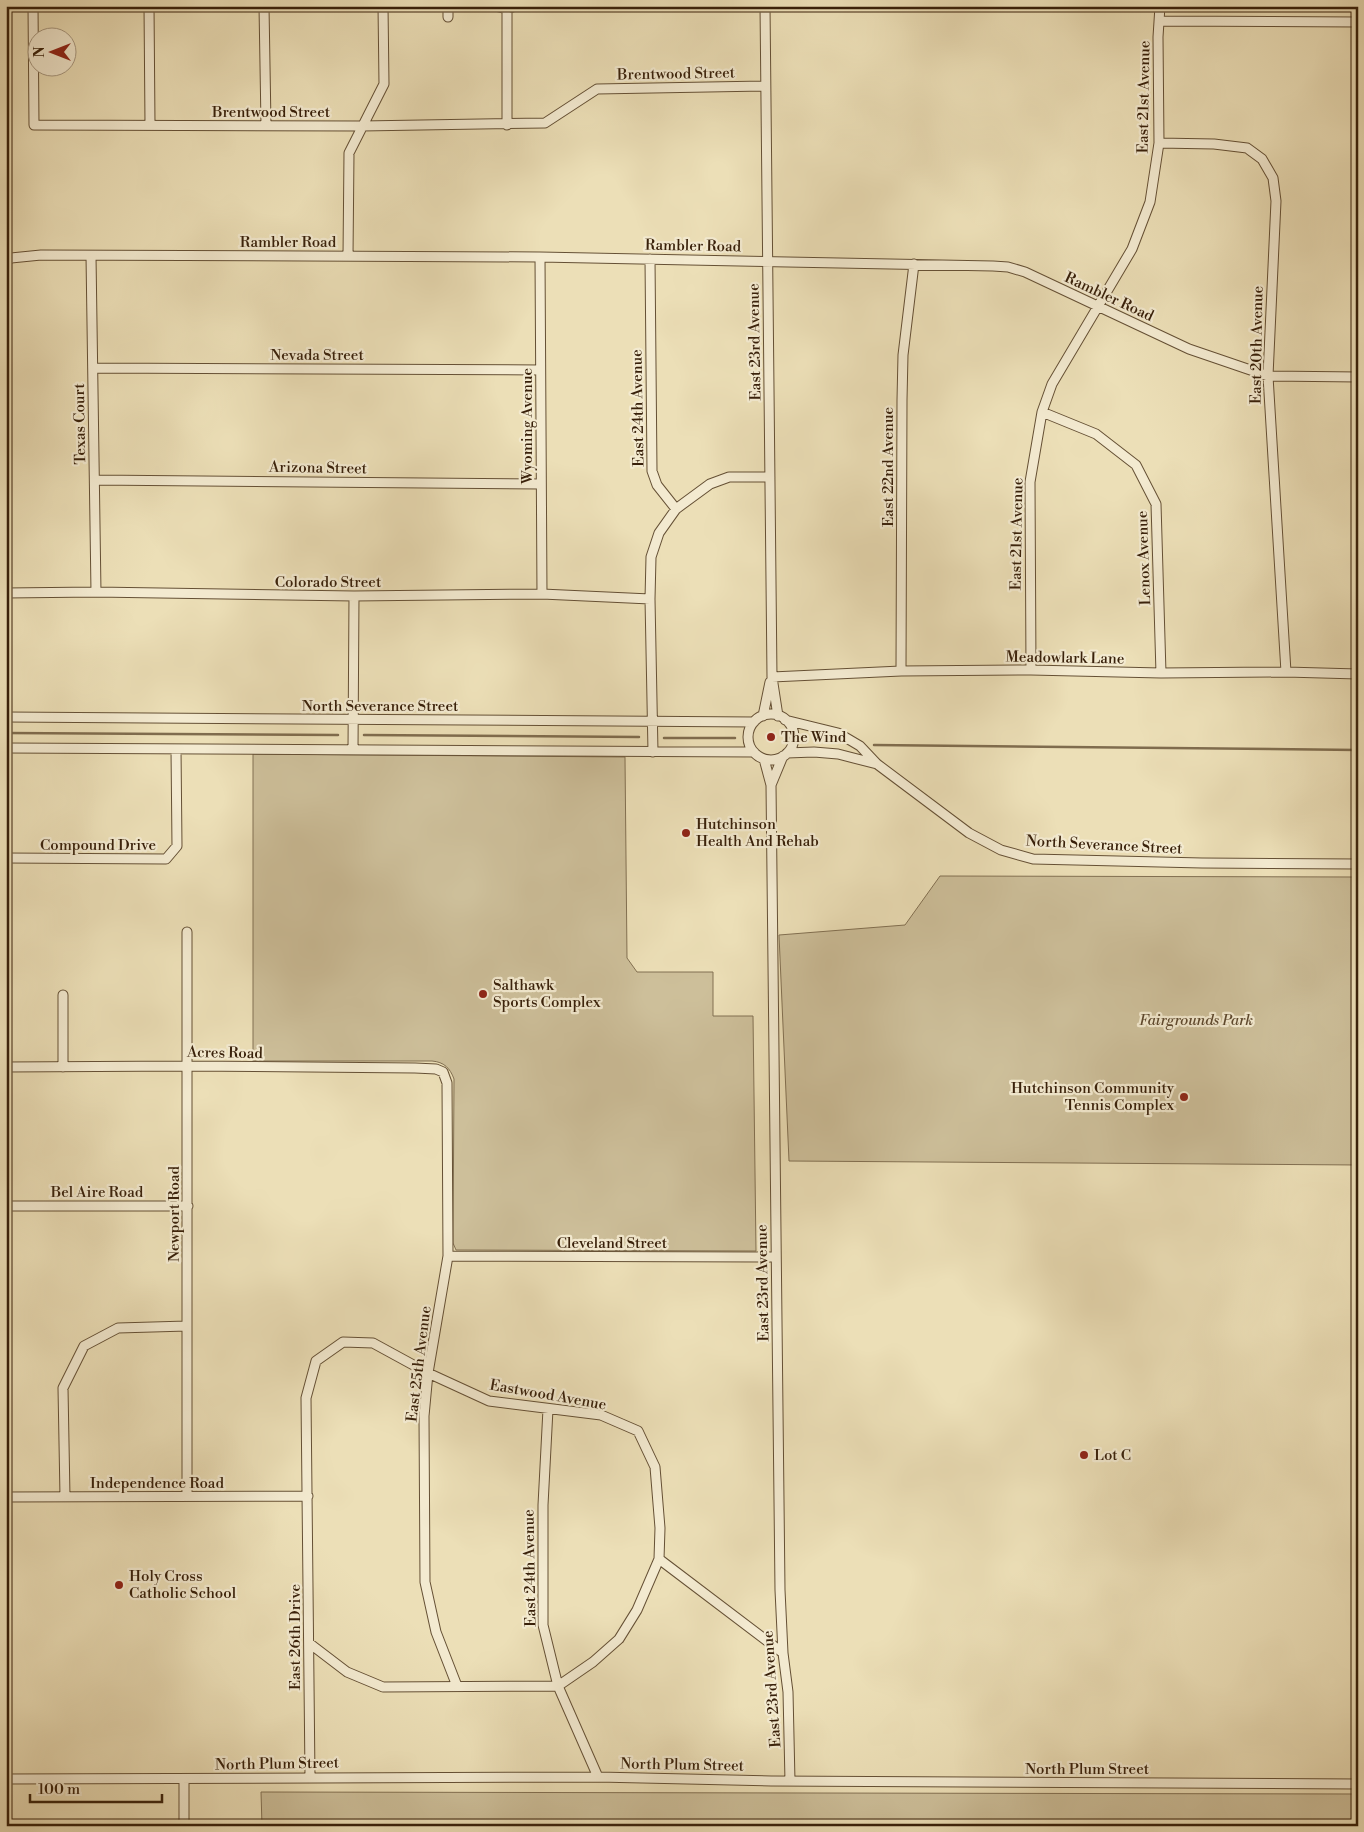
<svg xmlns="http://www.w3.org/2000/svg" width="1364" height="1832" viewBox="0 0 1364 1832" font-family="'Libre Bodoni',serif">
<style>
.green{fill:#cdbf9a;stroke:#827052}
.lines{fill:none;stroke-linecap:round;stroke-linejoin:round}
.stream{stroke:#7f6c4e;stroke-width:2.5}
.minor-casing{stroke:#655035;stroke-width:11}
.minor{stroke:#f3ead0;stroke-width:9}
.poi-dot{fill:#8f2418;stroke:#f3ead0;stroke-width:2}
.labels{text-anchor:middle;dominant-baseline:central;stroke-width:4.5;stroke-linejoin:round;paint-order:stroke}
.street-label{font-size:15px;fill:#38200a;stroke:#f3ead0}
.poi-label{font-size:15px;fill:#38200a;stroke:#f3ead0;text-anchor:start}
.park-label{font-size:15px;font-style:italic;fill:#5d482e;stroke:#f3ead0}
</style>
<rect width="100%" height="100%" fill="#ecdfb7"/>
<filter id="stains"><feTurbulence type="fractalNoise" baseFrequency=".004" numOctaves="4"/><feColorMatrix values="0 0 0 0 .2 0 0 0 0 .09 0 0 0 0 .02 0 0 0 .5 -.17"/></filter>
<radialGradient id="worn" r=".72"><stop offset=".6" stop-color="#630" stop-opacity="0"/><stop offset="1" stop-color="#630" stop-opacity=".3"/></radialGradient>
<path class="green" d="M253 754 625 757 627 958 637 972H713V1016H753L756 1251 456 1250 453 1243 454 1079C450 1068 444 1062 432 1061H253Z
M940 876 1358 877V1165L789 1161 779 935 905 925Z
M261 1792 1358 1794V1826H262Z"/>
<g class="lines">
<path class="stream" d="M6 733 338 735
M364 735 639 737
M664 738H735
M874 745 1358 750"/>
<g class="minor-casing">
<path id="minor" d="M33 6 34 125 362 126 545 123 597 89 765 86
M149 6 150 124
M264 6 266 125
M448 6V17
M495 6 507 9 515 6
M765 6 772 677 778 716
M1159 21 1358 22
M507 125V9
M1159 143 1214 144 1247 148 1262 159 1273 178 1276 201 1268 376 1286 672
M91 256 96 592
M348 256 349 153 384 84 383 6
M540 257 542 594
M650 259 652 471 657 485 676 509 659 533 651 557 650 599 653 752
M6 262 11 258 41 255 540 257 993 266 1008 267 1025 272 1189 349 1268 376 1358 377
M93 368 540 370
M1042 412 1096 434 1136 465 1156 504 1161 673
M95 480 541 484
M676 509 710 484 729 477H770
M6 593 96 592 354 596 542 594 650 599
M1031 670 1030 482 1042 412 1052 384 1132 249 1150 202 1159 143 1158 37 1160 6
M901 671 902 400 903 355 914 264
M772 677 901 671 1031 670 1161 673 1286 672 1358 674
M748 737a23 23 0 1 1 46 0a23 23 0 1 1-46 0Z
M763 716 770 682
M6 717 754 722
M785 720 838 733 860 746 877 764 969 833 1001 850 1033 859 1202 863 1358 864
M6 748 754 752
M353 750 354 596
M787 753 814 752 838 754 877 764
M764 759 771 785 780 1590 783 1653 788 1692 790 1781
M771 785 783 756
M6 858 166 859 177 846 176 749
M187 932V1496
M6 1067 187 1066 415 1068 436 1069 443 1072 447 1083 448 1256 428 1373 424 1416 425 1582 436 1632 457 1686
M63 1067V995
M6 1206H188
M448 1256 776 1257
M548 1409 543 1505V1625L558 1686 598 1777
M6 1497 308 1496
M65 1497 63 1388 84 1346 118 1328 187 1326
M659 1559 783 1653
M309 1643 347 1672 383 1687 558 1686 593 1662 619 1639 637 1610 659 1559 660 1528 655 1467 638 1431 601 1415 489 1401 428 1373 373 1343 343 1342 316 1361 306 1398 310 1777
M6 1779 598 1777 771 1781 1358 1784
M184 1826V1779"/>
</g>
<use href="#minor" class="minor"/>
</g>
<g class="poi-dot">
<circle cx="771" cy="737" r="5"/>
<circle cx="686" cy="833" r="5"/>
<circle cx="483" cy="994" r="5"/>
<circle cx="1184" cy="1097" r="5"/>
<circle cx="1084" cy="1455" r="5"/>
<circle cx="119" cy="1585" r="5"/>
</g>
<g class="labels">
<g class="street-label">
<text transform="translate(676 74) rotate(-1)">Brentwood Street</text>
<text transform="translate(1144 97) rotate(-89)">East 21st Avenue</text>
<text x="271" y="112">Brentwood Street</text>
<text x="288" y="242">Rambler Road</text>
<text transform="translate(693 246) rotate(1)">Rambler Road</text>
<text transform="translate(1109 297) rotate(25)">Rambler Road</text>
<text transform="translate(755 342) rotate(-91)">East 23rd Avenue</text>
<text transform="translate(1257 345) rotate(-89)">East 20th Avenue</text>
<text x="317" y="355">Nevada Street</text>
<text transform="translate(638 408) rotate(-91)">East 24th Avenue</text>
<text transform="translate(80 424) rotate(-91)">Texas Court</text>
<text transform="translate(527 426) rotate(-90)">Wyoming Avenue</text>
<text transform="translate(888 467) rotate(-90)">East 22nd Avenue</text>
<text transform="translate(318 468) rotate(1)">Arizona Street</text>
<text transform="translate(1017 534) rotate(-89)">East 21st Avenue</text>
<text transform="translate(1144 558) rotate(-92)">Lenox Avenue</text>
<text x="328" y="582">Colorado Street</text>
<text transform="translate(1065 658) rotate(1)">Meadowlark Lane</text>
<text x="380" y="706">North Severance Street</text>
<text x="98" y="845">Compound Drive</text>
<text transform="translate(1104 845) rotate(3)">North Severance Street</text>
<text transform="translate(225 1053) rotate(1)">Acres Road</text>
<text x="97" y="1192">Bel Aire Road</text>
<text transform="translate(174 1214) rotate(-90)">Newport Road</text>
<text x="612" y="1243">Cleveland Street</text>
<text transform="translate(763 1283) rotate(-91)">East 23rd Avenue</text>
<text transform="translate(419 1364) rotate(-83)">East 25th Avenue</text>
<text transform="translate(548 1395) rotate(10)">Eastwood Avenue</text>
<text x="157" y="1483">Independence Road</text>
<text transform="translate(530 1568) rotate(-91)">East 24th Avenue</text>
<text transform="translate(295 1637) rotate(-90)">East 26th Drive</text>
<text transform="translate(772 1689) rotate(-94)">East 23rd Avenue</text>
<text transform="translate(277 1764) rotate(-1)">North Plum Street</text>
<text transform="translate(682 1765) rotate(1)">North Plum Street</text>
<text x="1087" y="1769">North Plum Street</text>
</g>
<g class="poi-label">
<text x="781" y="737">The Wind</text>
<text x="696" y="824">Hutchinson<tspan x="696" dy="17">Health And Rehab</tspan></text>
<text x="493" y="985">Salthawk<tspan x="493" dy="17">Sports Complex</tspan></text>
<text x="1174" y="1088" text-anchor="end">Hutchinson Community<tspan x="1174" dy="17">Tennis Complex</tspan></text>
<text x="1094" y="1455">Lot C</text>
<text x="129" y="1576">Holy Cross<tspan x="129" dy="17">Catholic School</tspan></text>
</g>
<g class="park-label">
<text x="1196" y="1020">Fairgrounds Park</text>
</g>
</g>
<rect width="1364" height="1832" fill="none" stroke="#ecdfb7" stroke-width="25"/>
<rect x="8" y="8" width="1349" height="1817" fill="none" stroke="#38200a" stroke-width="2.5"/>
<rect x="12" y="12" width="1339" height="1807" fill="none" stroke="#38200a"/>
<g transform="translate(52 52) rotate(270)"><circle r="24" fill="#f3ead0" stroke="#a89981"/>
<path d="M0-4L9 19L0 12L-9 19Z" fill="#8f2418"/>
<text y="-8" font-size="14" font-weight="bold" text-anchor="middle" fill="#38200a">N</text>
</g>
<path d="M30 1794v8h132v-8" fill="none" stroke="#38200a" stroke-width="2.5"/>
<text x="38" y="1794" font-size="15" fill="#38200a" stroke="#f3ead0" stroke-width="4" paint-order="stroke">100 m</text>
<rect width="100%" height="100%" filter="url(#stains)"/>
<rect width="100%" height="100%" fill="url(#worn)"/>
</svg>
